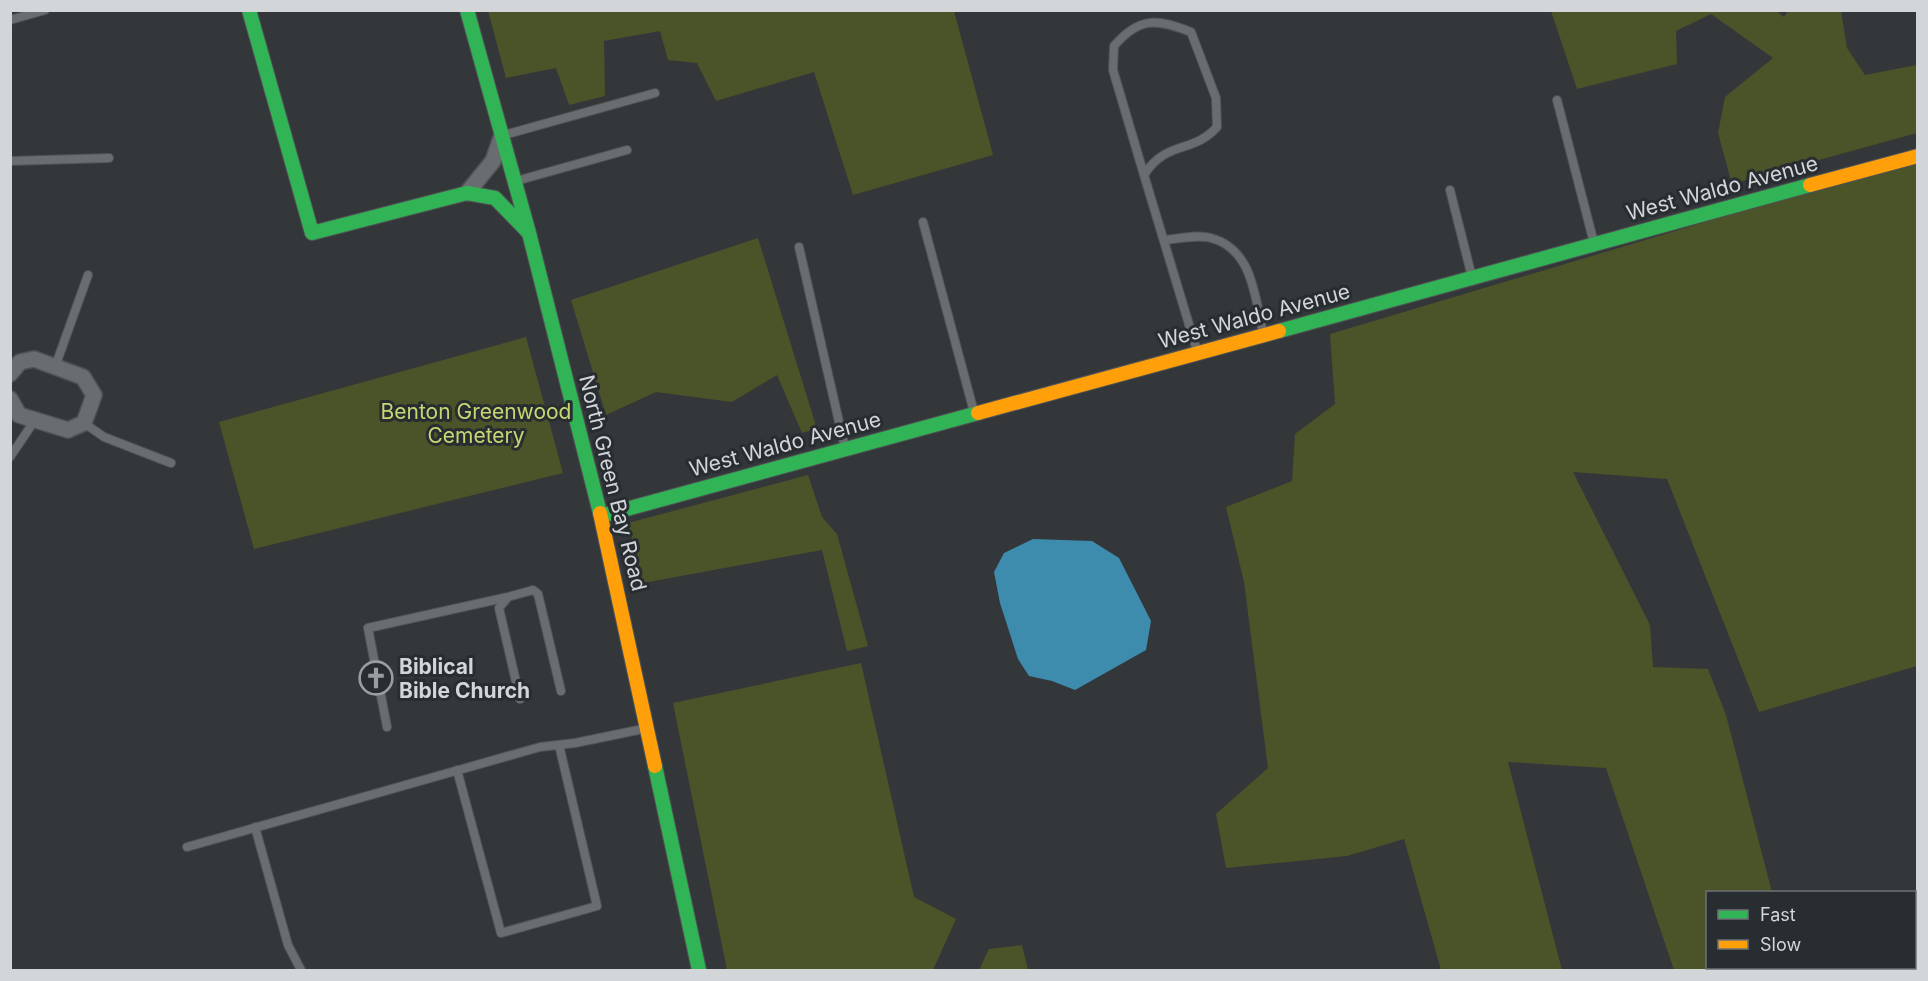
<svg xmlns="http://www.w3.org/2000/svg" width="1928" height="981" viewBox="0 0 1928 981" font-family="Inter,sans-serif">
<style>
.green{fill:#4b5329}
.water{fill:#3d8cae}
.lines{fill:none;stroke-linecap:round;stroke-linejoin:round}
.lane-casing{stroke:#505355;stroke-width:10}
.street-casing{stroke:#505355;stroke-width:18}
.fast-casing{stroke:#505355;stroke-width:16}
.slow-casing{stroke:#505355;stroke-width:16}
.lane{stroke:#6a6d6f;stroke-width:8}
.street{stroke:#6a6d6f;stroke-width:15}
.fast{stroke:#30b455;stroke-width:14}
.slow{stroke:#ff9f0a;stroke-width:14}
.labels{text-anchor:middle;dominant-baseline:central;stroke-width:6;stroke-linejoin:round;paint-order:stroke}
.street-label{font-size:21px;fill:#d3d6d9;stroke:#272d31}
.park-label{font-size:21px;fill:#c6d771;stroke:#272d31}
.poi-label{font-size:21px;font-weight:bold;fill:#d3d6d9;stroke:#272d31;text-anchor:start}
</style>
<rect width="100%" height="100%" fill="#343739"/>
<path class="green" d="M488 11H954L993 155 853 195 814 72 716 101 697 63 668 60 660 31 604 41 605 96 569 105 556 68 506 78Z
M1776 11 1784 17 1788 11H1841L1847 48 1865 75 1917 65V133L1732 184 1718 133 1725 97 1773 58 1711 14 1676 31 1677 64 1577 89 1551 11Z
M1917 159V666L1759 712 1667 479 1573 472 1650 625 1653 667 1708 669 1726 715 1772 892H1708V968H1792L1793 970H1674L1606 768 1508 762 1562 970H1441L1404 839 1347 856 1226 868 1216 814 1268 768 1244 582 1226 507 1292 481 1295 434 1335 404 1330 334Z
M758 238 817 429 802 433 777 375 732 402 656 392 606 415 571 300Z
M526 337 563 473 254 549 219 422Z
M808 475 822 517 837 534 868 646 847 651 822 550 643 583 628 523Z
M861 663 914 897 956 919 933 970H727L673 703Z
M1022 945 1028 970H979L989 949Z"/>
<path class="water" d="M1033 539 1092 541 1119 558 1151 621 1146 650 1075 690 1052 681 1029 676 1018 659 1000 603 994 572 1004 553Z"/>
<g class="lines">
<g class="lane-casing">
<path id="lane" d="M10 20 45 10
M1557 100 1594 243
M504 135 655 93
M10 161 109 158
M1144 175 1113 70 1114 46C1140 16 1157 19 1191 32L1216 98 1217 127C1193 154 1166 140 1144 175L1197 351
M516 181 627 150
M1450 190 1472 277
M923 222 974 412
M1165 240C1178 239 1198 234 1211 238 1253 249 1255 298 1263 333
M799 247 845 448
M55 367 88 275
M84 423 104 437 171 463
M10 457 35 420
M520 699 499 608 508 597 533 590 538 594 561 691
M387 727 368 628 508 597
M457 770 501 933 597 906 559 745
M255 827 288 945 301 970
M187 847 540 747 575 743 643 729"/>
</g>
<g class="street-casing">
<path id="street" d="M467 193 493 161 501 138
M10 374 20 362 34 359 83 377 94 395 84 423 68 430 19 415 10 399"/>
</g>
<g class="fast-casing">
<path id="fast" d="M249 10 312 233 467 193 495 198 529 233
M467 10 529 233 600 513
M1279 331 1810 185
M601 516 978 413
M655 766 699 970"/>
</g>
<g class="slow-casing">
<path id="slow" d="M1810 185 1918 156
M978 413 1279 331
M600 513 655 766"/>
</g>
<use href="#lane" class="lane"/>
<use href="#street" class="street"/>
<use href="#fast" class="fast"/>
<use href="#slow" class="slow"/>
</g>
<defs>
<g id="church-ring" transform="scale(1.725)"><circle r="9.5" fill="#272d31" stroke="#9b9ea1" stroke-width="1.5"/><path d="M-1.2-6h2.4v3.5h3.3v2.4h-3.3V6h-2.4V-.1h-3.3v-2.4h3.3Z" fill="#9b9ea1"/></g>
</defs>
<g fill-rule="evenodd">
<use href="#church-ring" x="376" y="678"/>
</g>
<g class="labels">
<g class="street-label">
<text transform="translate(1722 188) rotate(-15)">West Waldo Avenue</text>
<text transform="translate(1254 316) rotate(-15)">West Waldo Avenue</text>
<text transform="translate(785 444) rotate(-15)">West Waldo Avenue</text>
<text transform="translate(613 483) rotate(76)">North Green Bay Road</text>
</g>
<g class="park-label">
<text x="476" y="411">Benton Greenwood<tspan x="476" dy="24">Cemetery</tspan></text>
</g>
<g class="poi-label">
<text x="399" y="666">Biblical<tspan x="399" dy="24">Bible Church</tspan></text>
</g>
</g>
<rect width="1928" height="981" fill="none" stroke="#d3d6d9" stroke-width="24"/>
<rect x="1706" y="891" width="210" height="78" fill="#272d31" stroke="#6c7174" stroke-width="1.5"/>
<rect x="1718" y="910" width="30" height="9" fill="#30b455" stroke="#6c7174" stroke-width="1.5"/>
<text x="1760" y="921" font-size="18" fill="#d3d6d9">Fast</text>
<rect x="1718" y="940" width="30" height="9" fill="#ff9f0a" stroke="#6c7174" stroke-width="1.5"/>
<text x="1760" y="951" font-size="18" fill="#d3d6d9">Slow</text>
</svg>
